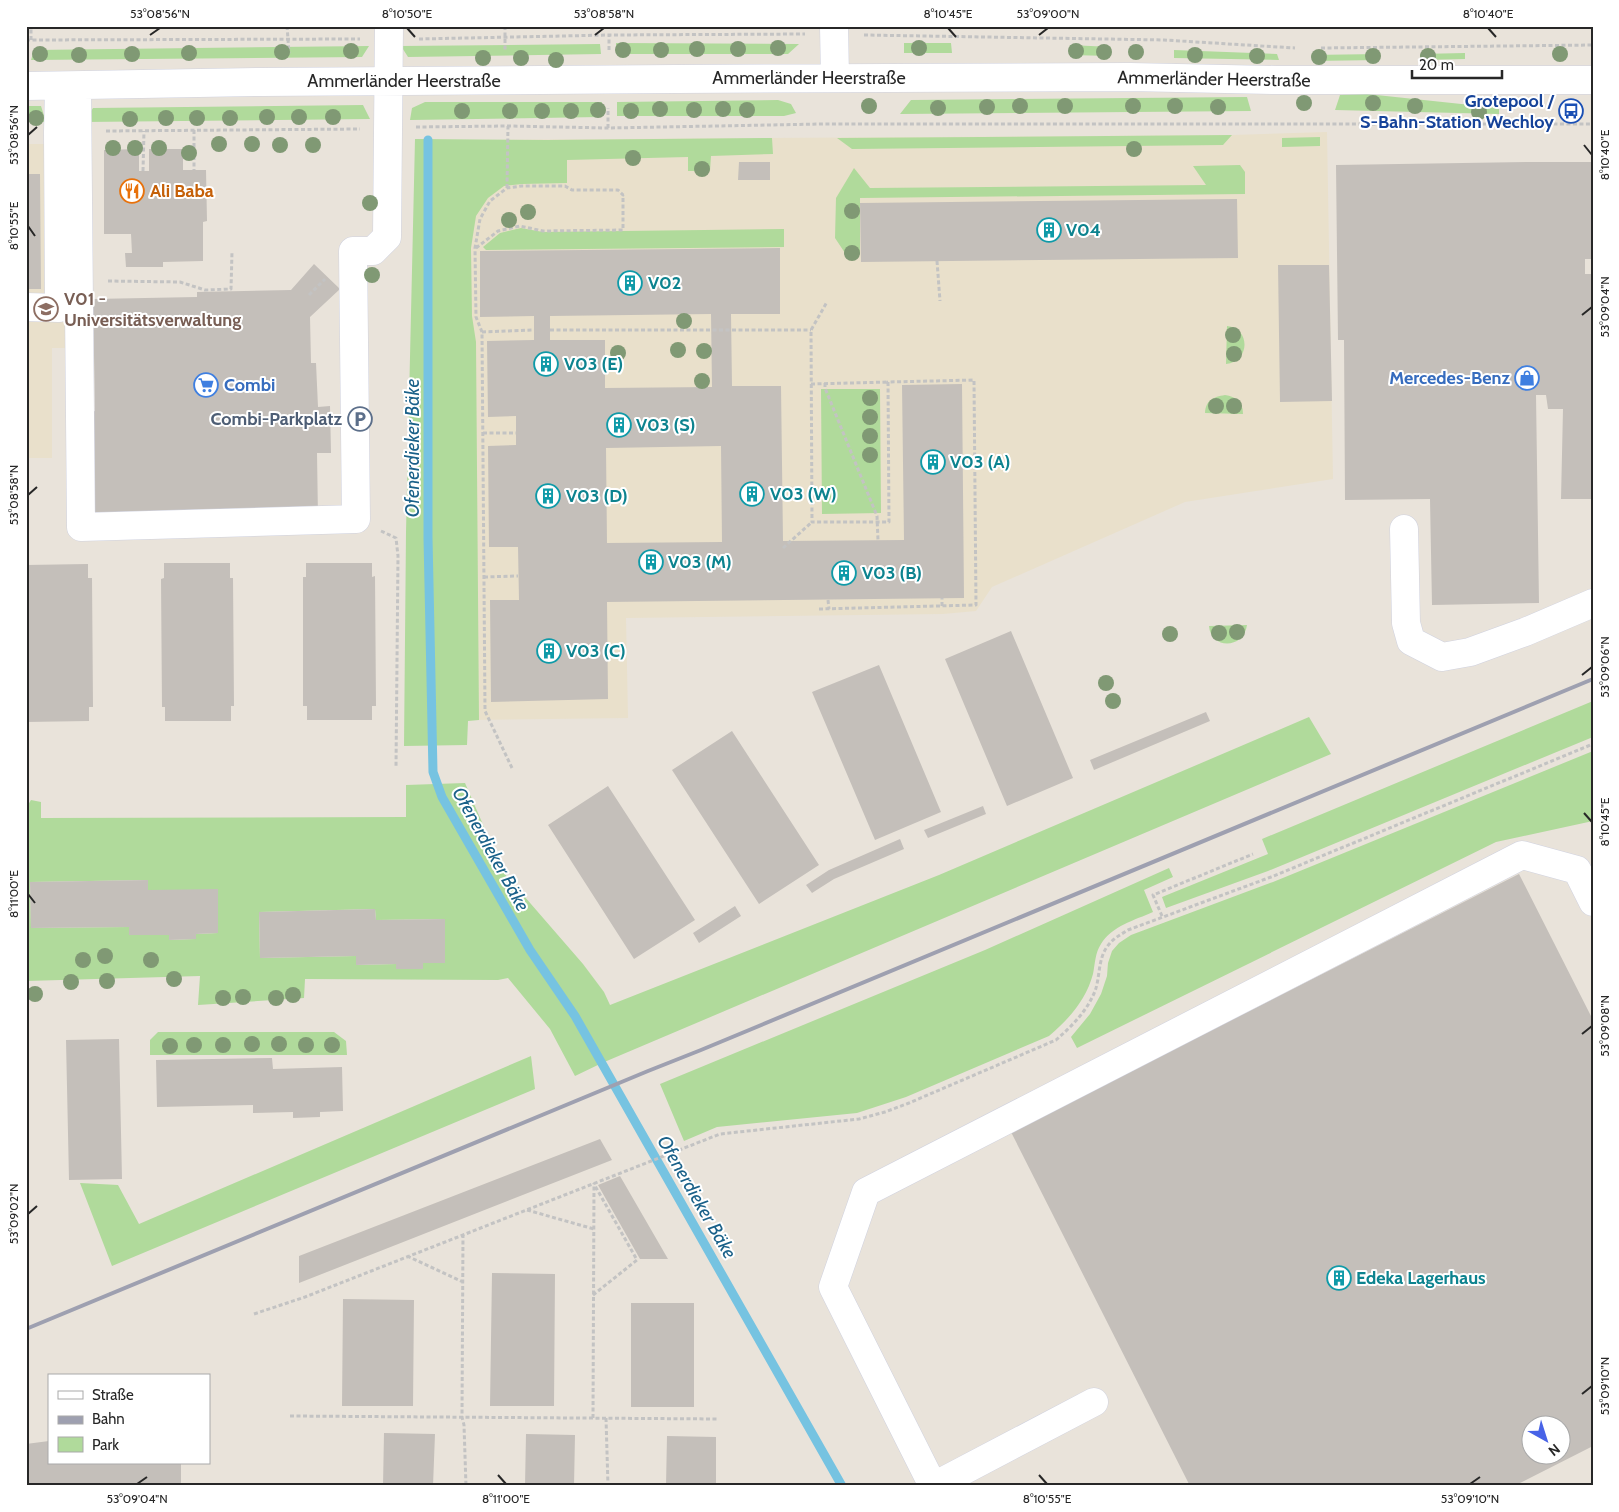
<svg xmlns="http://www.w3.org/2000/svg" width="1619" height="1512" viewBox="0 0 1619 1512" font-family="Cabin,sans-serif">
<style>
.education{fill:#e9e0cb}
.green{fill:#b0da9b;fill-rule:evenodd}
.lines{fill:none;stroke-linecap:round;stroke-linejoin:round}
.stream{stroke:#76c3e1;stroke-width:9}
.building{fill:#c4bfba;fill-rule:evenodd}
.minor-casing{stroke:#d0d2df;stroke-width:29}
.path{stroke:#c3c3c3;stroke-width:3;stroke-dasharray:4 2.5;stroke-linecap:butt}
.minor{stroke:#fff;stroke-width:28}
.rail{stroke:#9ea0b0;stroke-width:4}
.tree{fill:#809974}
.ticks{fill:none;stroke:#272727;stroke-width:2}
.labels{text-anchor:middle;dominant-baseline:central;stroke-width:4;stroke-linejoin:round;paint-order:stroke}
.street-label{font-size:18px;fill:#272727;stroke:#fff}
.transit-label{font-size:18px;font-weight:bold;fill:#164399;stroke:#fff;text-anchor:end}
.food-label{font-size:18px;font-weight:bold;fill:#c56008;stroke:#fff;text-anchor:start}
.culture-label{font-size:18px;font-weight:bold;fill:#0d838f;stroke:#fff;text-anchor:start}
.education-label{font-size:18px;font-weight:bold;fill:#785e54;stroke:#fff;text-anchor:start}
.shop-label{font-size:18px;font-weight:bold;fill:#366cbe;stroke:#fff;text-anchor:end}
.service-label{font-size:18px;font-weight:bold;fill:#4e5e75;stroke:#fff;text-anchor:end}
.water-label{font-size:19px;font-style:italic;fill:#1a6189;stroke:#fff}
.neatline{fill:none;stroke:#272727;stroke-width:2}
.ticks-label{font-size:12px;text-anchor:middle;fill:#272727}
</style>
<rect width="100%" height="100%" fill="#e9e3da"/>
<path class="education" d="M1327 132 1333 479 1185 502 992 587 976 611 943 614 626 618 628 718 468 720 466 140 1232 135Z
M26 144H65L66 348H52V458H26Z"/>
<path class="green" d="M616 43 799 44 788 54H616Z
M904 43H951L952 53H904Z
M600 44 601 54 408 57 401 46Z
M1070 45 1111 47V56L1069 55Z
M369 46 362 57 31 60 34 50Z
M1174 50 1277 54 1279 60 1174 58Z
M1465 53V59L1420 60V54Z
M1379 54V60L1313 61 1311 55Z
M1367 94 1499 108V114L1335 110 1340 95Z
M1247 97 1251 111 900 114 911 100Z
M778 100 791 104 796 113 784 116H617V102Z
M425 102H602L600 117 410 120 412 108Z
M363 105 370 119 84 122 93 108Z
M26 106H41L46 122H26Z
M1232 135 1223 145 852 149 837 138Z
M1320 137V146L1282 147V138Z
M772 138 773 154 711 156 710 171H688V157L567 160V183L522 184 504 186 488 198 476 216 471 248 472 316 476 342 479 720 468 721 467 745 404 746 406 532 415 139 547 140Z
M1240 165 1245 172V194L860 198V253H845L835 238 836 198 854 168 870 188 1206 185 1193 166Z
M521 228 543 232 784 229V247L486 250 483 247 500 233Z
M1227 326C1251 328 1250 362 1226 364Z
M880 389 881 513 822 514 821 389Z
M1225 395C1236 397 1243 401 1243 414L1205 413C1206 400 1213 397 1225 395Z
M1247 625C1244 649 1211 650 1209 626Z
M1593 701V737L1268 871 1166 908 1162 897 1268 854 1262 839Z
M1309 717 1331 754 602 1063 575 1076 550 1029 508 978 498 980 305 979 304 998 198 1005 200 976 26 981V808L31 800 41 802V818L406 817V785L465 783 504 873 583 964 604 992 610 1005 939 875ZM148 880V890H218V933L196 934 195 939 169 940V935H129V927L31 928 30 882ZM375 909 376 920 445 919V963H423V969H396V964L356 965V956L260 958 259 912Z
M1593 751V821L1496 842 1077 1048 1071 1037 1090 1014 1101 994 1107 976 1108 963 1112 951 1119 943 1131 935 1273 882Z
M1169 868 1173 877 1144 890 1153 912C1135 920 1112 926 1101 944 1095 953 1095 964 1093 974 1086 1000 1069 1019 1049 1036L906 1097 857 1113 717 1127 684 1141 660 1084 985 950Z
M158 1032H334L346 1041 347 1055H150V1040Z
M531 1056 535 1089 112 1266 80 1183 118 1185 139 1224Z"/>
<g class="lines">
<path class="stream" d="M428 140V538L433 772 442 797 530 950 575 1016 842 1486"/>
</g>
<path class="building" d="M139 149V171H149V149H183V170H206L207 221 203 222V261L163 262V267H126L125 253H132L131 234H104V150Z
M739 162H770V180H738Z
M1532 162H1591V259H1585V274H1593V499H1561L1563 409H1548L1546 395H1536L1539 603 1432 605 1430 499 1345 500 1344 340H1338L1336 165Z
M26 174H40L41 289H26Z
M1237 199 1238 258 861 262 860 203Z
M780 248V314H731L732 386H781L783 541 904 540 902 385 962 384 964 598 607 602 608 699 491 702 490 600H519L518 547H489L488 446 516 445V416L488 417 487 341 534 340V316L480 317V251ZM711 314 712 387 605 388V340H550V316ZM721 446 722 542 607 543 606 448Z
M314 264 340 289 310 317 311 363H316L318 407 330 406 331 453H317L318 518 104 521 91 509V412L95 411 93 299 197 297V292L291 290Z
M1278 265H1329L1332 401 1280 402Z
M164 563H230V578H233L234 706H231V721H165V707H162L161 579 164 578Z
M306 563H372V577L375 576 376 706H372V720H307V706H303V577H306Z
M88 564V578H92L93 707H89V721L26 722V565Z
M1011 631 1073 778 1007 806 945 659Z
M879 665 941 812 875 840 812 692Z
M1206 712 1210 721 1094 770 1090 760Z
M732 731 819 865 759 904 672 770Z
M608 786 695 920 634 959 548 825Z
M983 806 986 814 928 838 924 830Z
M900 839 904 849 834 879 812 893 806 885 829 870Z
M1519 874 1593 1020V1446L1514 1486H1190L1011 1132ZM1532 1424H1562V1454H1532Z
M148 880V890L218 889V933L196 934V939L169 940V935H129V927L31 928 30 882Z
M735 906 741 916 699 943 693 933Z
M375 909 376 920 445 919V963H423V969H396V964L356 965V956L260 958 259 912Z
M119 1039 122 1179 69 1180 66 1040Z
M272 1058 273 1069 342 1067 343 1111 320 1112V1117L293 1118V1112L253 1113V1105L157 1107 156 1060Z
M600 1139 612 1160 299 1283V1256Z
M620 1176 668 1259H640L598 1185Z
M492 1273 555 1274 554 1406H490Z
M343 1299 414 1300 413 1406H342Z
M631 1303H694V1407H631Z
M384 1433 435 1434 433 1486H383Z
M526 1434 575 1435 574 1486H525Z
M667 1436 716 1437V1486H666Z
M49 1441V1463H181V1486H26V1444Z"/>
<g class="lines">
<g class="minor-casing">
<path id="minor" d="M834 26 835 78
M26 86 261 82 676 79 1130 77 1276 80H1593
M77 86 81 527 356 519 353 251H373L387 237 389 26
M26 307 59 308 58 132 59 89
M1404 529 1406 623 1411 641 1442 657 1470 652 1525 632 1593 603
M933 1486 833 1287 866 1192 1522 855 1577 870 1593 902
M934 1486 1094 1402"/>
</g>
<path class="path" d="M287 26 289 53
M505 26V51
M864 35 1164 40 1295 48
M419 39 609 35 805 34
M26 40 360 39
M31 40V26
M1321 48 1593 45
M609 50V35
M416 127 508 126 608 128 823 124H1593
M608 128V108
M194 130V170
M106 131 360 129
M143 171 144 131
M507 188 508 126
M476 248 498 231 520 226 543 231 623 230V195
M937 261 940 301
M108 281 180 282 205 290 231 289 232 252
M309 295 325 279
M550 330H811
M482 332 534 330
M825 383V388L877 516 878 540
M811 384 888 382
M483 433H516
M381 531 396 538 398 556 396 767
M783 548 812 522
M484 577 518 576
M828 600 829 609
M942 606V598
M819 609 976 605 974 380 888 382 889 522H812L811 330 827 302
M512 768 485 711 482 332 476 317 475 248 480 219 490 201 507 188 522 186H565L572 190H618L623 195H626
M1162 916 1153 895 1253 854
M527 1210 594 1229
M463 1234 462 1417 464 1425 466 1486
M407 1256 463 1282
M593 1295 637 1260 594 1184
M254 1314 305 1297 720 1134 859 1119 885 1112 909 1103 1056 1040C1072 1026 1087 1011 1095 991 1100 978 1098 959 1107 947 1112 939 1120 935 1128 930L1271 877 1593 744
M290 1416 719 1419
M593 1418 594 1183
M606 1418 608 1486"/>
<use href="#minor" class="minor"/>
<path class="rail" d="M26 1329 648 1071 701 1050 1593 679"/>
</g>
<g class="tree">
<circle cx="778" cy="48" r="8"/>
<circle cx="919" cy="48" r="8"/>
<circle cx="697" cy="49" r="8"/>
<circle cx="738" cy="49" r="8"/>
<circle cx="623" cy="50" r="8"/>
<circle cx="661" cy="50" r="8"/>
<circle cx="351" cy="51" r="8"/>
<circle cx="1076" cy="51" r="8"/>
<circle cx="282" cy="52" r="8"/>
<circle cx="1104" cy="52" r="8"/>
<circle cx="1136" cy="52" r="8"/>
<circle cx="189" cy="53" r="8"/>
<circle cx="40" cy="54" r="8"/>
<circle cx="132" cy="54" r="8"/>
<circle cx="1560" cy="54" r="8"/>
<circle cx="79" cy="55" r="8"/>
<circle cx="1195" cy="55" r="8"/>
<circle cx="1257" cy="56" r="8"/>
<circle cx="1373" cy="56" r="8"/>
<circle cx="1428" cy="56" r="8"/>
<circle cx="1319" cy="57" r="8"/>
<circle cx="483" cy="58" r="8"/>
<circle cx="521" cy="58" r="8"/>
<circle cx="556" cy="60" r="8"/>
<circle cx="1304" cy="103" r="8"/>
<circle cx="1373" cy="103" r="8"/>
<circle cx="869" cy="106" r="8"/>
<circle cx="1020" cy="106" r="8"/>
<circle cx="1065" cy="106" r="8"/>
<circle cx="1133" cy="106" r="8"/>
<circle cx="1175" cy="106" r="8"/>
<circle cx="1415" cy="106" r="8"/>
<circle cx="987" cy="107" r="8"/>
<circle cx="1218" cy="107" r="8"/>
<circle cx="938" cy="108" r="8"/>
<circle cx="660" cy="109" r="8"/>
<circle cx="723" cy="109" r="8"/>
<circle cx="598" cy="110" r="8"/>
<circle cx="694" cy="110" r="8"/>
<circle cx="747" cy="110" r="8"/>
<circle cx="462" cy="111" r="8"/>
<circle cx="510" cy="111" r="8"/>
<circle cx="542" cy="111" r="8"/>
<circle cx="571" cy="111" r="8"/>
<circle cx="631" cy="111" r="8"/>
<circle cx="1479" cy="112" r="8"/>
<circle cx="267" cy="117" r="8"/>
<circle cx="299" cy="117" r="8"/>
<circle cx="333" cy="117" r="8"/>
<circle cx="36" cy="118" r="8"/>
<circle cx="166" cy="118" r="8"/>
<circle cx="197" cy="118" r="8"/>
<circle cx="230" cy="118" r="8"/>
<circle cx="130" cy="119" r="8"/>
<circle cx="219" cy="144" r="8"/>
<circle cx="252" cy="144" r="8"/>
<circle cx="280" cy="145" r="8"/>
<circle cx="313" cy="145" r="8"/>
<circle cx="113" cy="148" r="8"/>
<circle cx="135" cy="148" r="8"/>
<circle cx="159" cy="148" r="8"/>
<circle cx="1134" cy="149" r="8"/>
<circle cx="189" cy="153" r="8"/>
<circle cx="633" cy="158" r="8"/>
<circle cx="702" cy="169" r="8"/>
<circle cx="370" cy="203" r="8"/>
<circle cx="852" cy="211" r="8"/>
<circle cx="528" cy="212" r="8"/>
<circle cx="509" cy="220" r="8"/>
<circle cx="852" cy="253" r="8"/>
<circle cx="372" cy="275" r="8"/>
<circle cx="684" cy="321" r="8"/>
<circle cx="1233" cy="335" r="8"/>
<circle cx="678" cy="350" r="8"/>
<circle cx="704" cy="351" r="8"/>
<circle cx="618" cy="353" r="8"/>
<circle cx="1234" cy="354" r="8"/>
<circle cx="702" cy="381" r="8"/>
<circle cx="870" cy="398" r="8"/>
<circle cx="1216" cy="406" r="8"/>
<circle cx="1234" cy="406" r="8"/>
<circle cx="870" cy="417" r="8"/>
<circle cx="870" cy="436" r="8"/>
<circle cx="870" cy="455" r="8"/>
<circle cx="1237" cy="632" r="8"/>
<circle cx="1219" cy="633" r="8"/>
<circle cx="1170" cy="634" r="8"/>
<circle cx="1106" cy="683" r="8"/>
<circle cx="1113" cy="701" r="8"/>
<circle cx="105" cy="956" r="8"/>
<circle cx="83" cy="960" r="8"/>
<circle cx="151" cy="960" r="8"/>
<circle cx="174" cy="979" r="8"/>
<circle cx="107" cy="981" r="8"/>
<circle cx="71" cy="982" r="8"/>
<circle cx="35" cy="994" r="8"/>
<circle cx="293" cy="995" r="8"/>
<circle cx="243" cy="997" r="8"/>
<circle cx="223" cy="998" r="8"/>
<circle cx="276" cy="998" r="8"/>
<circle cx="252" cy="1044" r="8"/>
<circle cx="279" cy="1044" r="8"/>
<circle cx="194" cy="1045" r="8"/>
<circle cx="223" cy="1045" r="8"/>
<circle cx="306" cy="1045" r="8"/>
<circle cx="332" cy="1045" r="8"/>
<circle cx="170" cy="1046" r="8"/>
</g>
<path class="ticks" d="M407 28 415 37M948 28 956 37M1488 28 1496 37M150 35 160 28M595 35 604 28M1039 35 1048 28M28 135 37 127M1584 145 1592 155M28 226 35 236M1582 315 1592 307M28 495 37 487M1582 675 1592 667M1584 813 1592 822M28 894 35 903M1582 1034 1592 1026M28 1214 37 1206M1582 1394 1592 1386M498 1475 506 1484M1039 1475 1047 1484M137 1484 147 1477M1470 1484 1480 1477"/>
<defs>
<g id="bus-ring" transform="scale(1.25)"><circle r="9.5" fill="#fff" stroke="#1a4fb4" stroke-width="1.5"/><path d="M-5-6H5V4H4V6H2V4H-2V6H-4V4H-5ZM-3.5-4V0h7V-4ZM-3.5 1.2v1.5H-2V1.2ZM2 1.2v1.5H3.5V1.2Z" fill="#1a4fb4"/></g>
<g id="restaurant-ring" transform="scale(1.25)"><circle r="9.5" fill="#fff" stroke="#e8710a" stroke-width="1.5"/><path d="M-5-6h1v4h1v-4h1v4h1v-4h1v5L-1.5 .5V6h-2V.5L-5-1ZM5-6V6H3V1.5H1.5Q1.5-4 5-6Z" fill="#e8710a"/></g>
<g id="building-ring" transform="scale(1.25)"><circle r="9.5" fill="#fff" stroke="#0f9aa8" stroke-width="1.5"/><path d="M-4-6H4V6H1V3H-1V6H-4ZM-2.5-4.3h1.7v1.8h-1.7ZM.8-4.3h1.7v1.8H.8ZM-2.5-1h1.7V.8h-1.7ZM.8-1h1.7V.8H.8Z" fill="#0f9aa8"/></g>
<g id="university-ring" transform="scale(1.25)"><circle r="9.5" fill="#fff" stroke="#8d6e63" stroke-width="1.5"/><path d="M0-5L7-2L0 1L-7-2ZM-4 1L0 2.5L4 1V4Q0 6-4 4Z" fill="#8d6e63"/></g>
<g id="shop-ring" transform="scale(1.25)"><circle r="9.5" fill="#fff" stroke="#3f7fe0" stroke-width="1.5"/><path d="M-5-2.5h2.3a2.7 3.5 0 0 1 5.4 0H5L5.5 6h-11ZM-1.5-2.5h3a1.5 2.3 0 0 0-3 0Z" fill="#3f7fe0"/></g>
<g id="supermarket-ring" transform="scale(1.25)"><circle r="9.5" fill="#fff" stroke="#3f7fe0" stroke-width="1.5"/><path d="M-6-5.5h2.5l.6 2H6L4.5 2H-2.5L-4.4-4H-6ZM-1.5 3.2a1.3 1.3 0 1 0 .1 0ZM3 3.2a1.3 1.3 0 1 0 .1 0Z" fill="#3f7fe0"/></g>
<g id="parking-ring" transform="scale(1.25)"><circle r="9.5" fill="#fff" stroke="#5c6f8a" stroke-width="1.5"/><path d="M-3.5-5.5H1a3.5 3.5 0 0 1 0 7H-1V5.5H-3.5ZM-1-3.4V-.6H.8a1.4 1.4 0 0 0 0-2.8Z" fill="#5c6f8a"/></g>
</defs>
<g fill-rule="evenodd">
<use href="#bus-ring" x="1571" y="111"/>
<use href="#restaurant-ring" x="132" y="191"/>
<use href="#building-ring" x="1049" y="230"/>
<use href="#building-ring" x="630" y="283"/>
<use href="#university-ring" x="46" y="309"/>
<use href="#building-ring" x="546" y="364"/>
<use href="#shop-ring" x="1527" y="378"/>
<use href="#supermarket-ring" x="206" y="385"/>
<use href="#parking-ring" x="360" y="419"/>
<use href="#building-ring" x="619" y="425"/>
<use href="#building-ring" x="933" y="462"/>
<use href="#building-ring" x="752" y="494"/>
<use href="#building-ring" x="548" y="496"/>
<use href="#building-ring" x="651" y="562"/>
<use href="#building-ring" x="844" y="573"/>
<use href="#building-ring" x="549" y="651"/>
<use href="#building-ring" x="1339" y="1278"/>
</g>
<g class="labels">
<g class="street-label">
<text x="809" y="78">Ammerländer Heerstraße</text>
<text transform="translate(1214 79) rotate(1)">Ammerländer Heerstraße</text>
<text x="404" y="81">Ammerländer Heerstraße</text>
</g>
<g class="transit-label">
<text x="1554" y="101">Grotepool /<tspan x="1554" dy="21">S-Bahn-Station Wechloy</tspan></text>
</g>
<g class="food-label">
<text x="150" y="191">Ali Baba</text>
</g>
<g class="culture-label">
<text x="1066" y="230">V04</text>
<text x="648" y="283">V02</text>
<text x="564" y="364">V03 (E)</text>
<text x="636" y="425">V03 (S)</text>
<text x="950" y="462">V03 (A)</text>
<text x="770" y="494">V03 (W)</text>
<text x="566" y="496">V03 (D)</text>
<text x="668" y="562">V03 (M)</text>
<text x="862" y="573">V03 (B)</text>
<text x="566" y="651">V03 (C)</text>
<text x="1356" y="1278">Edeka Lagerhaus</text>
</g>
<g class="education-label">
<text x="64" y="299">V01 -<tspan x="64" dy="21">Universitätsverwaltung</tspan></text>
</g>
<g class="shop-label">
<text x="1510" y="378">Mercedes-Benz</text>
<text x="224" y="385" text-anchor="start">Combi</text>
</g>
<g class="service-label">
<text x="342" y="419">Combi-Parkplatz</text>
</g>
<g class="water-label">
<text transform="translate(412 448) rotate(-90)">Ofenerdieker Bäke</text>
<text transform="translate(491 849) rotate(61)">Ofenerdieker Bäke</text>
<text transform="translate(697 1197) rotate(60)">Ofenerdieker Bäke</text>
</g>
</g>
<rect width="1619" height="1512" fill="none" stroke="#ffffff" stroke-width="55"/>
<rect x="48" y="1374" width="162" height="90" fill="#ffffff" stroke="#a9a9a9"/>
<rect x="58" y="1391" width="25" height="8" fill="#ffffff" stroke="#a9a9a9"/>
<text x="92" y="1400" font-size="15" fill="#272727">Straße</text>
<rect x="58" y="1416" width="25" height="8" fill="#9ea0b0" stroke="#a9a9a9"/>
<text x="92" y="1424" font-size="15" fill="#272727">Bahn</text>
<rect x="58" y="1437" width="25" height="15" fill="#b0da9b" stroke="#a9a9a9"/>
<text x="92" y="1450" font-size="15" fill="#272727">Park</text>
<g transform="translate(1546 1440) rotate(141)"><circle r="24" fill="#ffffff" stroke="#a9a9a9"/>
<path d="M0-4L9 19L0 12L-9 19Z" fill="#4863e7"/>
<text y="-8" font-size="14" font-weight="bold" text-anchor="middle" fill="#272727">N</text>
</g>
<path d="M1412 70v8h90v-8" fill="none" stroke="#272727" stroke-width="2.5"/>
<text x="1419" y="70" font-size="15" fill="#272727" stroke="#ffffff" stroke-width="4" paint-order="stroke">20 m</text>
<rect x="28" y="28" width="1564" height="1456" class="neatline"/>
<g class="ticks-label">
<text x="160" y="18">53°08'56"N</text>
<text x="407" y="18">8°10'50"E</text>
<text x="604" y="18">53°08'58"N</text>
<text x="948" y="18">8°10'45"E</text>
<text x="1048" y="18">53°09'00"N</text>
<text x="1488" y="18">8°10'40"E</text>
<text transform="translate(14 135) rotate(-90)" y="4">53°08'56"N</text>
<text transform="translate(1605 155) rotate(-90)" y="4">8°10'40"E</text>
<text transform="translate(14 226) rotate(-90)" y="4">8°10'55"E</text>
<text transform="translate(1605 307) rotate(-90)" y="4">53°09'04"N</text>
<text transform="translate(14 495) rotate(-90)" y="4">53°08'58"N</text>
<text transform="translate(1605 667) rotate(-90)" y="4">53°09'06"N</text>
<text transform="translate(1605 822) rotate(-90)" y="4">8°10'45"E</text>
<text transform="translate(14 894) rotate(-90)" y="4">8°11'00"E</text>
<text transform="translate(1605 1026) rotate(-90)" y="4">53°09'08"N</text>
<text transform="translate(14 1214) rotate(-90)" y="4">53°09'02"N</text>
<text transform="translate(1605 1386) rotate(-90)" y="4">53°09'10"N</text>
<text x="137" y="1503">53°09'04"N</text>
<text x="506" y="1503">8°11'00"E</text>
<text x="1047" y="1503">8°10'55"E</text>
<text x="1470" y="1503">53°09'10"N</text>
</g>
</svg>
